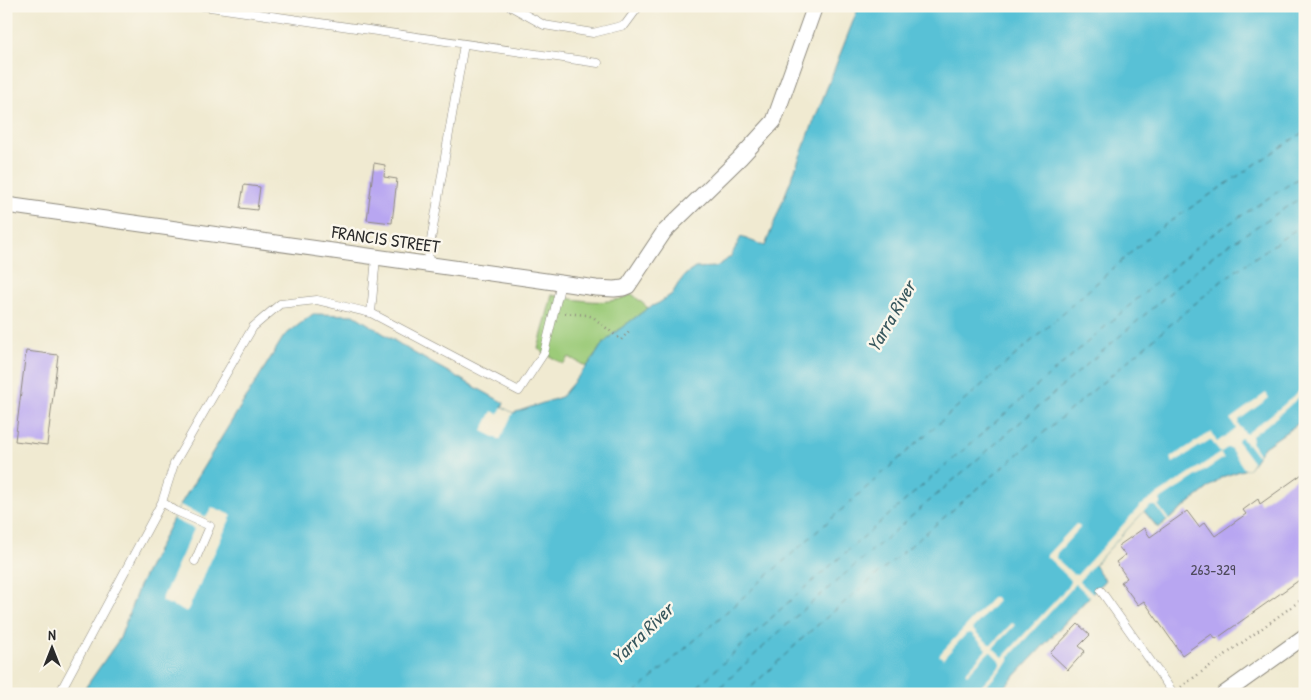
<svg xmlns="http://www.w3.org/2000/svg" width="1311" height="700" viewBox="0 0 1311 700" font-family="'Patrick Hand',sans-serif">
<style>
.green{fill:#9ccb79;stroke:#647b52}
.water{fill:#59c1d6;stroke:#427680}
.pier{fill:#f0ead1}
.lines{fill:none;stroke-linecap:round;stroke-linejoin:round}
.ferry{stroke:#39585e;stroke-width:1;stroke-dasharray:6 5;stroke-linecap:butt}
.building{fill:#b8a6f1}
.service-casing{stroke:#8e8a7e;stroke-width:9}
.minor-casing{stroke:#8e8a7e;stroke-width:17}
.path{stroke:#8e8a7e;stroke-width:2.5;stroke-dasharray:1 4;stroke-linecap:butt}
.service{stroke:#fff;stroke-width:8}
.minor{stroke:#fff;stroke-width:15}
.labels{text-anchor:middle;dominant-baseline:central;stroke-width:5;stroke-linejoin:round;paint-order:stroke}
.number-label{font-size:15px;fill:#4e4a5c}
.street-label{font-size:18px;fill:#2b2b2b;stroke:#fbf7ec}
.water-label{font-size:19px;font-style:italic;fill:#39585e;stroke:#fbf7ec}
</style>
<rect width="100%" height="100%" fill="#fbf7ec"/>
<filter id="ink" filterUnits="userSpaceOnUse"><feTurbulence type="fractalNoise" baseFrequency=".02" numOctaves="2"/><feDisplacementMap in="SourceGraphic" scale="10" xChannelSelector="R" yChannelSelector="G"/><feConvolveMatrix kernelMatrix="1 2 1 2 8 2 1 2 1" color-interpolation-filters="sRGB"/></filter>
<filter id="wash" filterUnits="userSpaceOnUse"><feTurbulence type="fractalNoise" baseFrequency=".0096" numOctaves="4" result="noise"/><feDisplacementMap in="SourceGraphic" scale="20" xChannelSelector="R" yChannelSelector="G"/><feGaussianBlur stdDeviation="1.12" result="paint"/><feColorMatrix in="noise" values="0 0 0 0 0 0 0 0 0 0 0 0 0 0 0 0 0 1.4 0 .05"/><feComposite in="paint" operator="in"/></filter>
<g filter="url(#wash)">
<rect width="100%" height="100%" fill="#f0ead1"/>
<path class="green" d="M632 294 648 308 613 334 601 346 587 367 569 357 563 364 538 349 552 295C576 300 610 307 632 294Z"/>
<path class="water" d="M859 6H1305V419L1264 447 1249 468 1222 477 1158 528 1144 511 1094 565 1105 580 998 694H81L120 638 139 586 180 505 284 336 313 314 354 315 414 353 504 403 502 407 513 413 561 397 593 359 601 346 613 334 648 308 659 303 672 294 678 284 685 275 695 268 716 267 725 261 731 256 741 237 765 246Z"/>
<path class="pier" d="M1305 386V392L1273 420 1252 436V441L1251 442 1259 454 1257 456 1248 444 1247 445 1242 438 1239 439 1238 442 1253 462 1249 468 1245 470 1230 448H1227L1220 453 1213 443 1210 440 1173 463 1170 458 1211 432 1217 442 1236 428 1230 419 1266 393 1269 398 1239 420 1238 424 1246 434 1281 407Z
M502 407 513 413 500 440 482 431 492 411 498 414Z
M1220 453 1224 458 1160 500V504L1158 505 1169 520 1167 521 1156 506H1151L1145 510 1079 581 1093 594 1090 597 1076 584 1009 657V661L980 693 977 691 1001 665V662L991 652 988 653 967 675 965 673 985 651 986 648 971 633 966 634 943 659 939 655 993 597H996L998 601 972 629 989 644H992L1012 623 1015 625 993 648 1003 657 1066 589 1070 582 1069 578 1046 556 1076 524 1079 525 1080 528 1057 553 1056 558 1073 574 1077 575 1140 506Z
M180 505 206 517 212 507 232 515 187 612 161 601 194 529 173 519Z"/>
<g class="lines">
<path class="ferry" d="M634 694 1153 233 1305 131
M690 694 783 607 1206 239 1305 174
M713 694 794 618 1216 253 1305 195
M744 694 806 635 1224 279 1305 223"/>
</g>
<g id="blocks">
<path class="building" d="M374 163 385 165 384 177 397 179 392 223 367 220Z
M244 185 260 187 257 210 240 208Z
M26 351 58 355 47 445 15 441Z
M1305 472V576L1216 639 1212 634 1182 655 1144 601 1138 605 1121 582 1127 578 1116 562 1125 555 1118 546 1144 528 1150 537 1187 511 1199 527 1205 522 1215 536 1246 514 1243 510 1258 499 1260 504Z
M1078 624 1090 635 1079 646 1085 651 1068 670 1050 653Z"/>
</g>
</g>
<g filter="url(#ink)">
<use href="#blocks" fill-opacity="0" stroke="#8e8a7e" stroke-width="1"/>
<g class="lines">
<g class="service-casing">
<path id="service" d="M203 6 598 63
M510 6 544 25 593 33 625 25 639 6
M427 264 464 44
M371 313 376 257
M162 502 176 511 210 526 195 561
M1101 591 1174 694
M59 694 162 502 174 464 253 327 280 304 317 300 371 313 519 391 544 353 561 283"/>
</g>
<g class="minor-casing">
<path id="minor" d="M6 205 596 288 614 289 623 288 628 286 664 232 740 158 774 121 815 6
M1224 694 1305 636"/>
</g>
<path class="path" d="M565 313 587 315 593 317 621 340 629 331
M1181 687 1305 597"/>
<use href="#service" class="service"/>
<use href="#minor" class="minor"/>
</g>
</g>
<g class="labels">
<g class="number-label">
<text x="1213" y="569">263-329</text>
</g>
<g class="street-label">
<text transform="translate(386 239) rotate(8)">FRANCIS STREET</text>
</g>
<g class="water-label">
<text transform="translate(891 316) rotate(-60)">Yarra River</text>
<text transform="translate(642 633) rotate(-44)">Yarra River</text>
</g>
</g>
<rect width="1311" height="700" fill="none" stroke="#fbf7ec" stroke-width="25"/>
<g transform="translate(52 648)" stroke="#fbf7ec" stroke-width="4" paint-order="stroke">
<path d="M0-4L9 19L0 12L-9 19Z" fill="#2b2b2b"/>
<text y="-8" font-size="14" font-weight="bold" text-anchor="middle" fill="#2b2b2b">N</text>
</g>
</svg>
